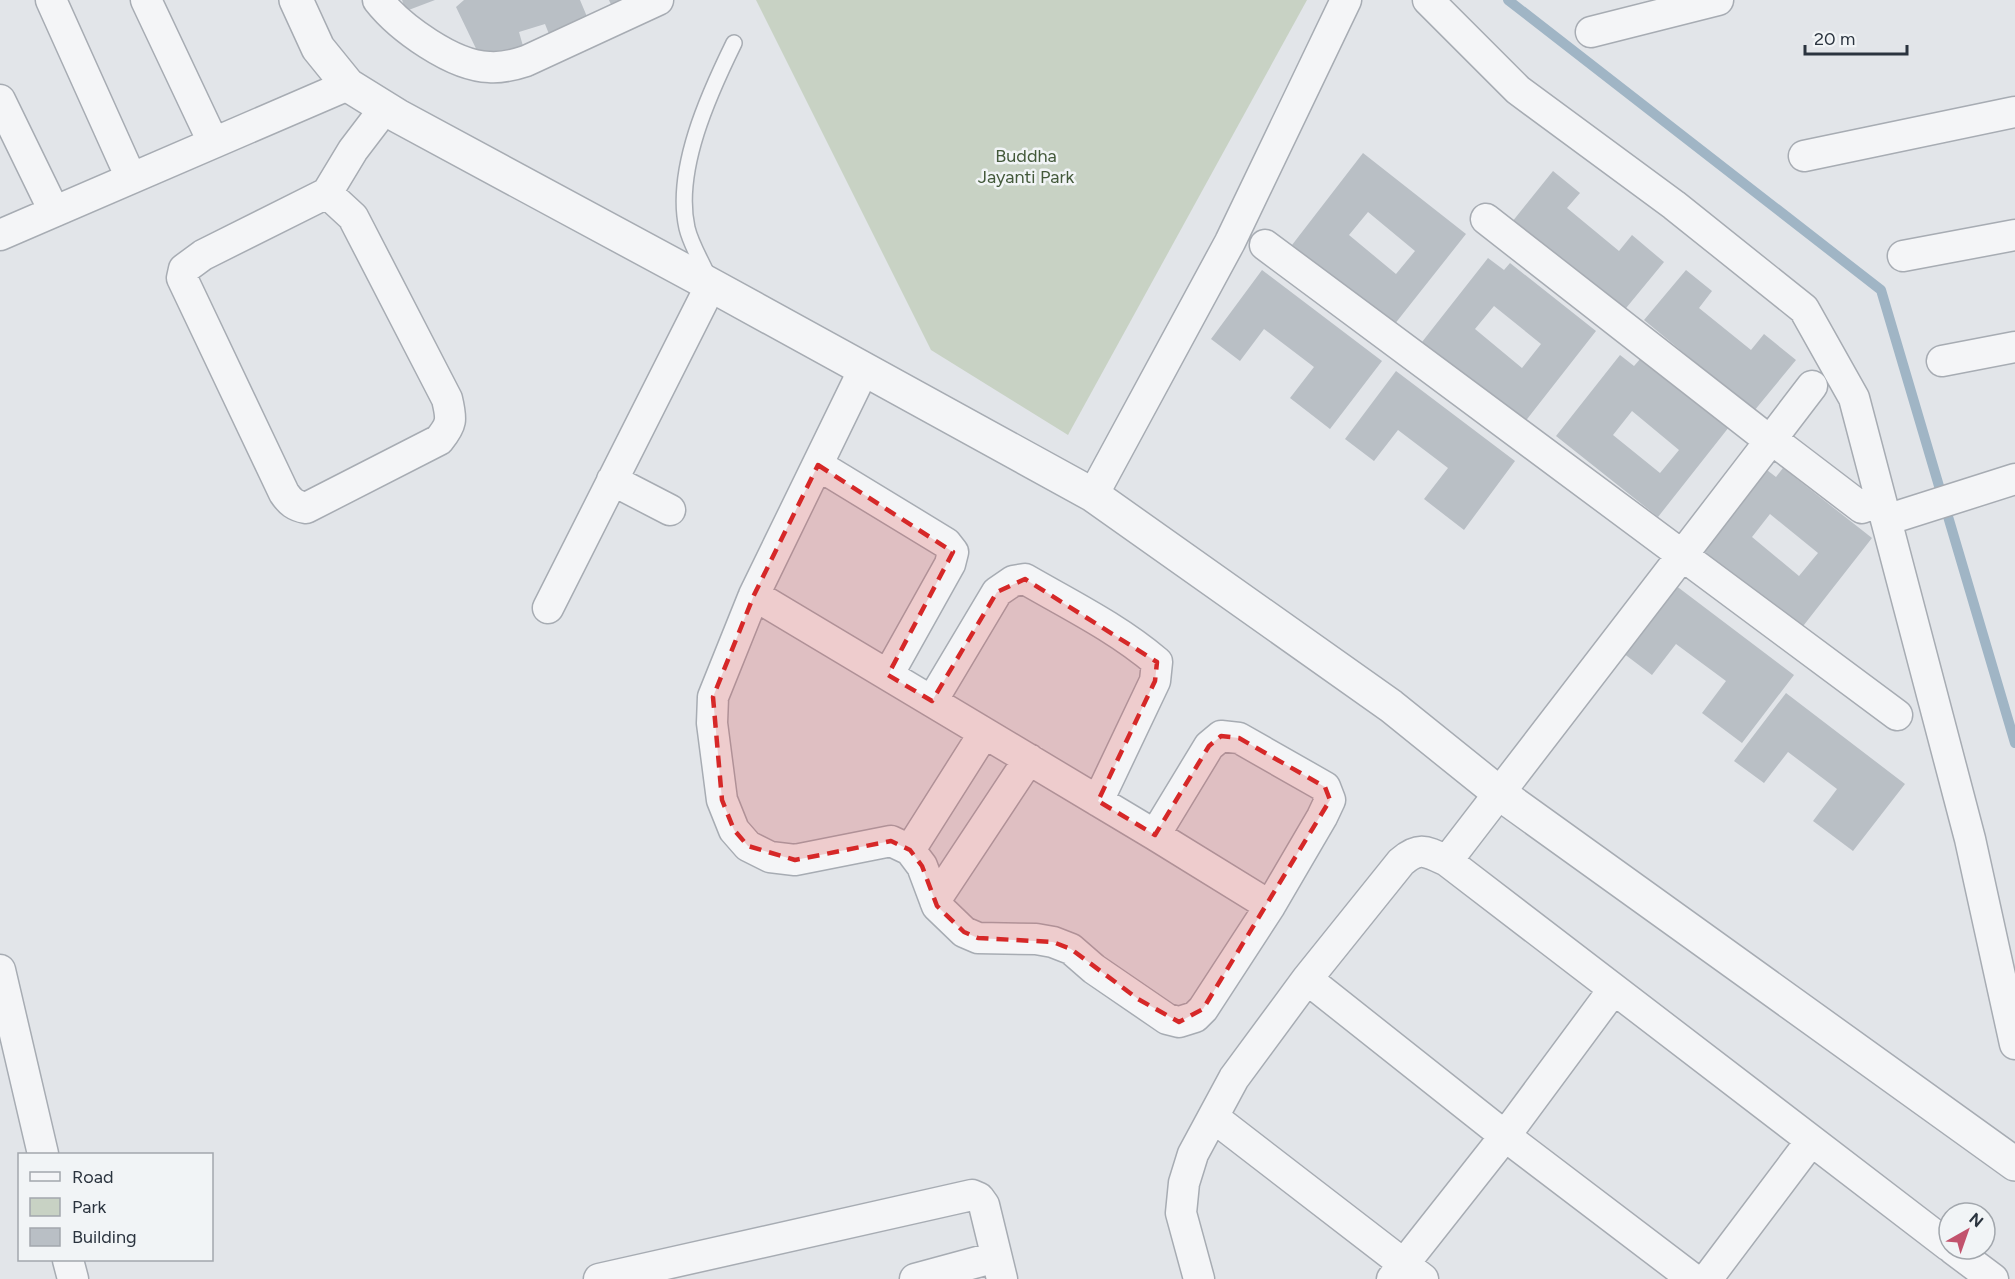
<svg xmlns="http://www.w3.org/2000/svg" width="2015" height="1279" viewBox="0 0 2015 1279" font-family="Figtree,sans-serif">
<style>
.green{fill:#c8d2c4}
.lines{fill:none;stroke-linecap:round;stroke-linejoin:round}
.stream{stroke:#a0b5c5;stroke-width:10}
.building{fill:#b9bfc5;fill-rule:evenodd}
.service-casing{stroke:#a7acb3;stroke-width:18}
.minor-casing{stroke:#a7acb3;stroke-width:33}
.tertiary-casing{stroke:#a7acb3;stroke-width:36}
.service{stroke:#f4f5f7;stroke-width:15}
.minor{stroke:#f4f5f7;stroke-width:30}
.tertiary{stroke:#f4f5f7;stroke-width:33}
.marked{fill:#d62828;fill-opacity:0.2;stroke:#d62828;stroke-width:4.5;stroke-dasharray:12 8;stroke-linejoin:round}
.labels{text-anchor:middle;dominant-baseline:central;stroke-width:5;stroke-linejoin:round;paint-order:stroke}
.park-label{font-size:18px;fill:#43593a;stroke:#f1f4f6}
</style>
<rect width="100%" height="100%" fill="#e2e5e9"/>
<path class="green" d="M756 0H1307L1068 435 931 350Z"/>
<g class="lines">
<path class="stream" d="M1508 0 1881 290 2015 743"/>
</g>
<path class="building" d="M402 0H435L406 11Z
M464 0H580L588 19 549 34 545 24 519 32 523 46 481 59 456 7Z
M609 0H625L612 7Z
M1363 153 1466 234 1394 325 1292 245ZM1368 212 1415 251 1396 274 1349 235Z
M1553 171 1580 193 1567 208 1619 251 1632 235 1664 262 1622 313 1512 222Z
M1488 258 1504 270 1510 263 1596 331 1524 423 1422 342ZM1494 306 1541 344 1522 368 1475 329Z
M1262 270 1382 361 1330 429 1290 398 1314 367 1264 329 1240 361 1211 339Z
M1686 270 1712 291 1699 308 1751 350 1764 334 1796 360 1754 411 1644 320Z
M1620 355 1634 366 1641 358 1729 427 1658 517 1556 436ZM1632 411 1679 450 1660 473 1613 435Z
M1396 371 1515 461 1464 530 1424 499 1448 468 1398 430 1374 461 1345 439Z
M1763 467 1776 477 1783 468 1872 538 1800 630 1697 550ZM1770 514 1818 553 1799 576 1752 537Z
M1675 585 1794 675 1742 743 1702 713 1726 681 1676 644 1652 675 1623 653Z
M1786 693 1905 784 1853 851 1813 821 1837 789 1788 752 1764 783 1734 761Z"/>
<g class="lines">
<g class="service-casing">
<path id="service" d="M709 279C702 262 691 245 687 228 674 170 709 94 734 43"/>
</g>
<g class="minor-casing">
<path id="minor" d="M51 0 131 178
M146 0 213 142
M378 0C400 28 453 66 489 67 502 68 514 65 526 61L658 0
M1428 0 1518 90 1674 205 1804 309 1854 398 1970 839 2015 1044
M1591 32 1718 0
M0 100 54 211
M1804 156 2015 112
M327 193 203 255 184 269 182 278 284 493C290 502 295 506 306 508L439 440C452 424 452 420 447 399L353 217 327 193 353 150 385 108
M1486 219 1770 441 1812 386
M0 235 348 85
M1265 245 1897 715
M1903 256 2015 235
M1942 361 2015 347
M864 369 754 595 713 697 712 723 722 800 734 830 748 846 770 857 795 860 891 841 910 850 922 866 937 906 964 932 978 938 1036 939 1053 942 1071 949 1094 969 1167 1019 1179 1022 1195 1017 1203 1009 1270 906 1322 817 1330 800 1325 787 1239 738 1221 736 1209 746 1155 835
M818 465 946 543 953 552 950 564 888 675
M612 480 670 510
M1093 495 1230 242 1346 0
M1886 520 2015 479
M754 595 1155 835 1270 906
M548 608 711 285
M932 701 997 592 1013 581 1025 579C1070 605 1117 628 1157 662L1155 681 1098 801
M910 850 984 733
M1447 861 1770 441 1782 447 1862 508
M935 901 1029 759
M0 970 43 1154
M1307 979 1505 1136 1693 1279
M1213 1117 1423 1279
M1953 1249 1993 1279
M68 1260 73 1279
M599 1279 972 1195 979 1198 984 1205 1002 1279
M915 1279 996 1257
M1199 1279 1181 1213 1184 1183 1193 1154 1234 1078 1307 979 1401 862C1419 846 1426 851 1447 861L1949 1246
M1392 1279 1505 1136 1613 990
M1707 1279 1811 1141"/>
</g>
<g class="tertiary-casing">
<path id="tertiary" d="M296 0 318 48 348 85 398 116 711 285 1093 495 1391 706 1499 793 2015 1164"/>
</g>
<use href="#service" class="service"/>
<use href="#minor" class="minor"/>
<use href="#tertiary" class="tertiary"/>
</g>
<path class="marked" d="M818 465 953 552 888 675 932 701 997 592 1025 579 1157 662 1155 681 1098 801 1155 835 1209 746 1221 736 1239 738 1325 787 1330 800 1203 1009 1179 1022 1138 999 1071 949 1053 942 978 938 964 932 937 906 922 866 910 850 891 841 795 860 748 846 734 830 722 800 713 697 754 595Z"/>
<g class="labels">
<g class="park-label">
<text x="1026" y="156">Buddha<tspan x="1026" dy="21">Jayanti Park</tspan></text>
</g>
</g>
<rect x="18" y="1153" width="195" height="108" fill="#f1f4f6" stroke="#a2a7ad" stroke-width="1.5"/>
<rect x="30" y="1172" width="30" height="9" fill="#f4f5f7" stroke="#a2a7ad" stroke-width="1.5"/>
<text x="72" y="1183" font-size="18" fill="#2b343f">Road</text>
<rect x="30" y="1198" width="30" height="18" fill="#c8d2c4" stroke="#a2a7ad" stroke-width="1.5"/>
<text x="72" y="1213" font-size="18" fill="#2b343f">Park</text>
<rect x="30" y="1228" width="30" height="18" fill="#b9bfc5" stroke="#a2a7ad" stroke-width="1.5"/>
<text x="72" y="1243" font-size="18" fill="#2b343f">Building</text>
<g transform="translate(1967 1231) rotate(40)"><circle r="28" fill="#f1f4f6" stroke="#a2a7ad" stroke-width="1.5"/>
<path d="M0-4.5L10 22L0 15L-10 22Z" fill="#c2536d"/>
<text y="-9" font-size="16" font-weight="bold" text-anchor="middle" fill="#2b343f">N</text>
</g>
<path d="M1805 45v9h102v-9" fill="none" stroke="#2b343f" stroke-width="3"/>
<text x="1814" y="45" font-size="18" fill="#2b343f" stroke="#f1f4f6" stroke-width="4.5" paint-order="stroke">20 m</text>
</svg>
